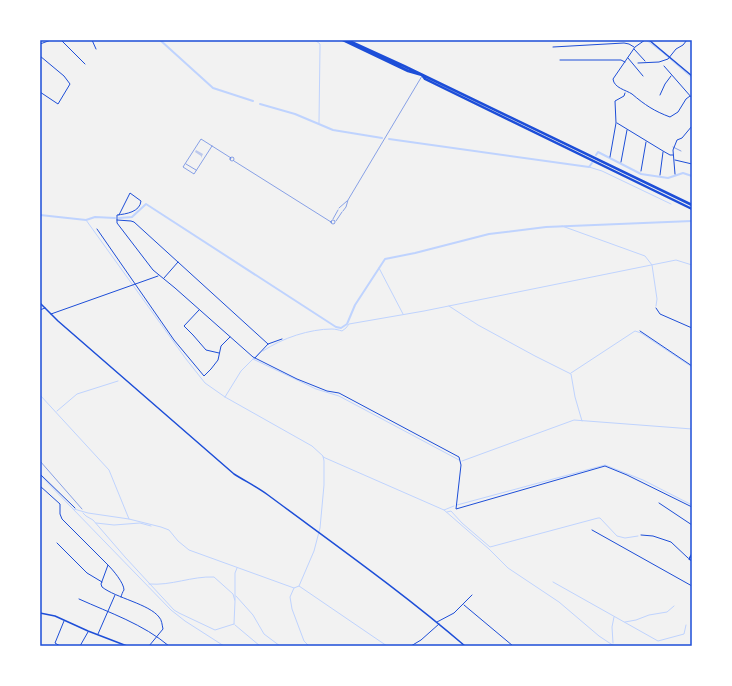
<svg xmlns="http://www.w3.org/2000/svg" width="732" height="686" viewBox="0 0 732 686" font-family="'Fira Sans',sans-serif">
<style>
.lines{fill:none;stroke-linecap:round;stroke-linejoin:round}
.stream{stroke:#bfd3fe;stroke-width:1}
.canal{stroke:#bfd3fe;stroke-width:2}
.building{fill:#bdc9ec}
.service{stroke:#1d4ed8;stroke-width:0.5}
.minor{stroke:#1d4ed8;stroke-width:1}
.tertiary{stroke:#1d4ed8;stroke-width:1.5}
.trunk{stroke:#1d4ed8;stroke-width:2.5}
.neatline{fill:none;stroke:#1d4ed8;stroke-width:1.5}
</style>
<rect width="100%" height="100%" fill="#f2f2f2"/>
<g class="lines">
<path class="stream" d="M315 40 320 44V47L319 123
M646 40 662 52 692 78
M661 41 664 40
M589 167 602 171 671 204
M86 220 186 359 205 383 225 397 312 446 323 456 324 461V485L320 528 314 551 299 586
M562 226 645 256 652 265 657 299 656 306
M379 268 403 314
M449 306 478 325 535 356 571 374 575 397 582 421
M263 351C282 338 310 329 332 329 335 329 339 330 342 331L346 328 349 324 424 311 676 260 692 265
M253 359 316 389 339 396 459 460
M571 373 635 331 641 333 692 367
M40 395 109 470 129 519
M225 397 241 371 260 352
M57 411 77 394 118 381
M323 457 444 510 454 506
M462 461 574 420 692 429
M40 475 171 610 185 621 224 646
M457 505 605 465 643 480 692 505
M74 509 88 513 129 519 161 527 169 530 178 541 189 550 294 588 299 586 387 646
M444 510 489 549 508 568 559 602 599 636 614 646
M447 512 451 511 462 523 490 547 598 518H600L617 536 625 538 638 536
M83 513 86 516 93 520 125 557 174 610 179 613 215 630 234 624
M96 523 114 525 140 523 151 526
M553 582 658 641 684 634 686 625
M149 584C171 586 192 576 214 577L233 594 235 601 234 624
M294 588 290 597 292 609 304 641 309 646
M236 596 253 615 264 634 280 646
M235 600V573L237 568
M625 622 636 620 649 615 667 612 674 606
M235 625 260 646
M613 643 612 627 614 617"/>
<path class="canal" d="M160 40 213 88 253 101
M260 104 295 114 333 130 382 138
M389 139 589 167 592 163
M596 155 598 152 641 174 668 178 683 173 692 176
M40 215 86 220 95 217 115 218
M119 218 132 217 146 204 336 327 341 328 347 324 355 305 385 259 415 253 489 234 546 227 692 221"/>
</g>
<path class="building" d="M196 150 203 154 201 158V156L195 152Z"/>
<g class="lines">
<path class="service" d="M212 146 194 174 183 167 201 139 231 158
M673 147 681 151
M230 159a2 2 0 1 1 4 0a2 2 0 1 1-4 0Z
M234 161 331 222
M186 164 196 170
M339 208 347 201
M343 211 346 207 348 200 422 76
M333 219 338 210
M331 222a2 2 0 1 1 4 0a2 2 0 1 1-4 0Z
M336 221 342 212
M40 461 82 509"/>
<path class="minor" d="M61 40 85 64
M92 40 96 49
M645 40 635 47 613 79C614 88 626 90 632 94 645 105 654 111 670 117L678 112 686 99 690 96
M40 44 51 40
M553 47 624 43 629 44 634 47
M634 49 645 61
M40 56 64 76 70 84 58 104 40 92
M628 58 643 76
M560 60H621L625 62
M638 63 659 62 668 59 676 49 683 45 687 40
M664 66 692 98
M660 95 665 84 671 76
M617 123 663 151 670 155H673
M610 157 616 123 615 101 624 96 625 93
M675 160 692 164
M621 162 627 130
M641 171 646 142
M675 174 673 150 677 140 682 138 692 126
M660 175 663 152
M119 215 130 193 141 201C140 212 126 214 117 215V223L153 270 175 288 253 357 297 379 327 391 339 393 459 457 461 465 456 509 605 466 627 475 692 507
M117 220 131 221 134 222 268 344
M97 229 174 340 204 376 211 369 218 360 221 346 230 337
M164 278 178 262
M656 308 660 314 692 328
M40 310 45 308
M199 310 184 326 193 335 206 350 219 353
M51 314 158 276
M640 331 692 366
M255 358 268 344 282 339
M40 474 75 508
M40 486 60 504V514L62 519 108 565 101 584 102 587C116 598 149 604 159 617 162 620 162 625 163 629L149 646
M659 503 692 525
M592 530 692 586
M641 535 653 536 671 542 688 558
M57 543 87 573 102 582
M108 565C113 570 124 583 124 590 123 591 121 596 121 597
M79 599C110 613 143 624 169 646
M464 605 513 646
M437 622 454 613 472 595
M98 634 115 595
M60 646 55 643 64 621
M80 646 88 632
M411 646 421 640 439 624"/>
<path class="tertiary" d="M649 40 692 76
M40 303 58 321 234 474C245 481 257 487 268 495 334 544 402 592 465 646
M692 554 689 559 692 561
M40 613 55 616 88 631 127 646"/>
<path class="trunk" d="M343 40 408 71 422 75 425 79 692 209
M347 40 404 66 692 205"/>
</g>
<rect width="732" height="686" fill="none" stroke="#ffffff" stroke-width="82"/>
<rect x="41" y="41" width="650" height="604" class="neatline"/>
</svg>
